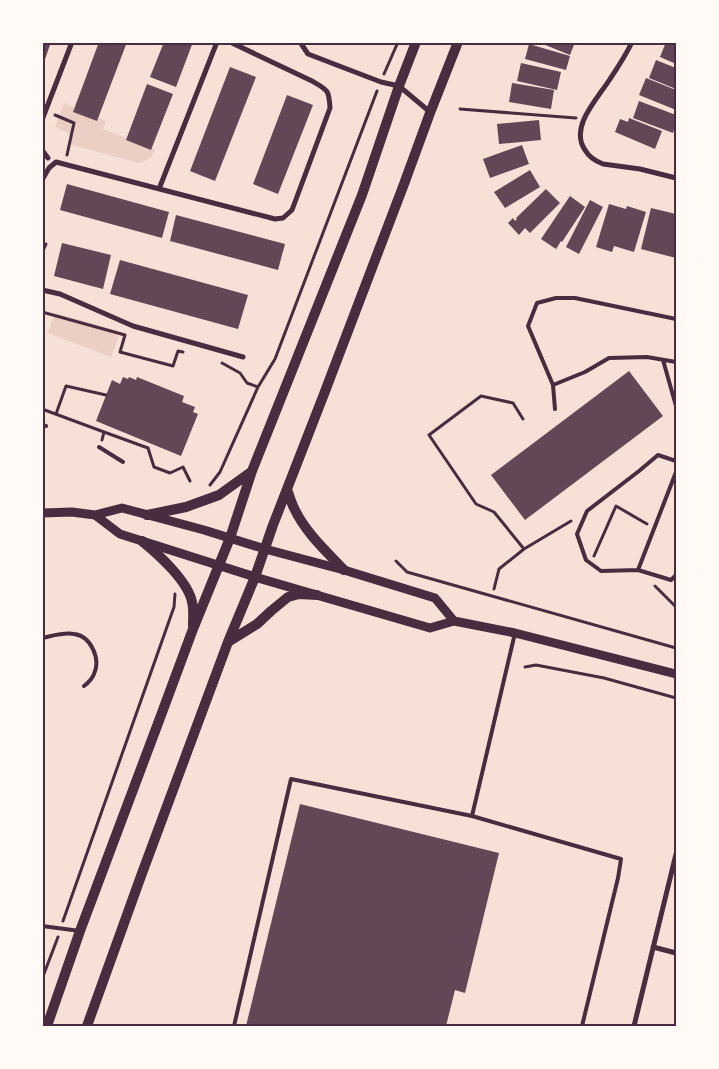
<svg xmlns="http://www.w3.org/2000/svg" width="719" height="1069" viewBox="0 0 719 1069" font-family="'Nunito Sans',sans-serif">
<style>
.green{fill:#ebcfc5}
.building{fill:#644757}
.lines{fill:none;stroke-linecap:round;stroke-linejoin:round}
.path{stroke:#4a2c40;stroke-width:3}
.service{stroke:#4a2c40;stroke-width:4}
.minor{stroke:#4a2c40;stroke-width:5}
.tertiary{stroke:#4a2c40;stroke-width:9}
.secondary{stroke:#4a2c40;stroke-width:10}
.neatline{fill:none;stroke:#4a2c40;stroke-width:2}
</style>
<rect width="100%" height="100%" fill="#f7e1d7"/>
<path class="green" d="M64 103 106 121 103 129 155 149C153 157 147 161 139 163L68 144 70 138 68 133 55 127Z
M55 313 119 331 118 339 111 357 48 333Z"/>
<path class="building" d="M42 42H51L43 65H42Z
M99 42H127L97 121 73 112Z
M164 42H193L176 87 150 77Z
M538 42H575L570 55Z
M666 42 676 43V64L660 57Z
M529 44 570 56 566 70 525 59Z
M656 60 676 68V89L649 78Z
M521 63 561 72 557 90 517 81Z
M230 67 256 77 215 181 190 171Z
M646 78 676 90V110L639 95Z
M512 83 554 90 551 109 509 102Z
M147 84 173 94 151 150 126 140Z
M287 95 313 105 278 194 253 184Z
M639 101 676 115V123L673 133 633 118Z
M629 118 662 131 655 149 615 132 620 119 628 122Z
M539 120 541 140 499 144 497 124Z
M522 145 529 164 490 178 483 159Z
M530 170 540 187 505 208 494 192Z
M67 184 169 212 162 238 60 210Z
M546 189 560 203 530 233 525 228 519 235 508 223 513 218 515 221 517 219 516 218Z
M570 196 585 207 562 242 561 241 556 249 541 239Z
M590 200 603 207 579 254 566 247Z
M609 204 626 209 627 206 646 212 634 252 614 246 612 252 596 247Z
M651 208 676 214V258L641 249Z
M176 215 285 244 278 270 170 241Z
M62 243 111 255 103 289 54 276Z
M120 260 248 295 238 329 110 294Z
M629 371 663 416 525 520 491 475Z
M123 377 128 379 129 377 136 380 137 377 184 396 182 402 195 407 193 412 198 414 181 456 96 421 112 380 120 384Z
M300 804 499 853 465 993 455 990 446 1026H246Z"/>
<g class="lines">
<path class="path" d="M384 74 398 42
M460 109 576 118
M55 115 74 123 67 155
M42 253 46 244
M42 312 125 335 120 352 173 366 178 351 183 352
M222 363 240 373 247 383 258 387
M42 409 104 432 102 440
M56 414 66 386 106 395
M523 419 513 403 481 396 429 435 476 504 494 512 524 549
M104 432 148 448 154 467 170 473 183 467 190 481
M210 485 220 472 258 387 275 359 377 91
M594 556 616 506 647 524
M396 561 407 572 676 648
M655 586 676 607
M494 589 499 569 524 549 571 521
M525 667 536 665 604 678 676 698
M63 921 174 607 175 594
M42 979 58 937"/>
<path class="service" d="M663 360 676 406
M553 385 585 372 609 358 647 357 676 362
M555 409 553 385 528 326 537 303 556 298H575L676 319
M42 425 46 426
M99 447 123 462
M676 461 658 455 639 471 587 511 577 534 586 560 601 571 638 570 671 580 676 575
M638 570 676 472
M42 638C52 636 64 632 74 634 91 636 101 659 94 674 92 679 88 683 84 686
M472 816 515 633
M42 926 80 931
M234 1026 291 779 472 816 621 859 618 878 582 1026"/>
<path class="minor" d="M300 42 308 54 381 82 399 86 430 112
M632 42C626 55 618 67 610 79 598 98 569 127 585 150 589 157 595 161 603 164L640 169 676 178
M42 120 72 42
M42 150 48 158
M42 180 49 168 56 162 275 219 283 218 292 210 330 108C329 90 328 90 312 81L230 42
M159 189 217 42
M42 290 60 294 133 326 243 357
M653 947 676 953
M634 1026 676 854"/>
<path class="tertiary" d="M42 513 72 512 95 515 122 508 204 530 265 549 344 570 435 598 454 621
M95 515 120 534 255 577 430 628 454 621 515 633 676 674"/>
<path class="secondary" d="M287 489C289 495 291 502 294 508 305 532 326 551 344 570
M147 515 186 507 219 495 251 472
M142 541C158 554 188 581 192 602 194 609 193 618 193 626
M228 642 257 624 271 611 288 597 299 594 317 595
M47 1026 80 931 160 718 193 629 230 538 252 471 362 195 399 86 416 42
M87 1026 141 876 228 642 255 577 273 525 324 394 404 184 430 113 458 42"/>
</g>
<rect width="719" height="1069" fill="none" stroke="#fffaf5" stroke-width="88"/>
<rect x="44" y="44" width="631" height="981" class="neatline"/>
</svg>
